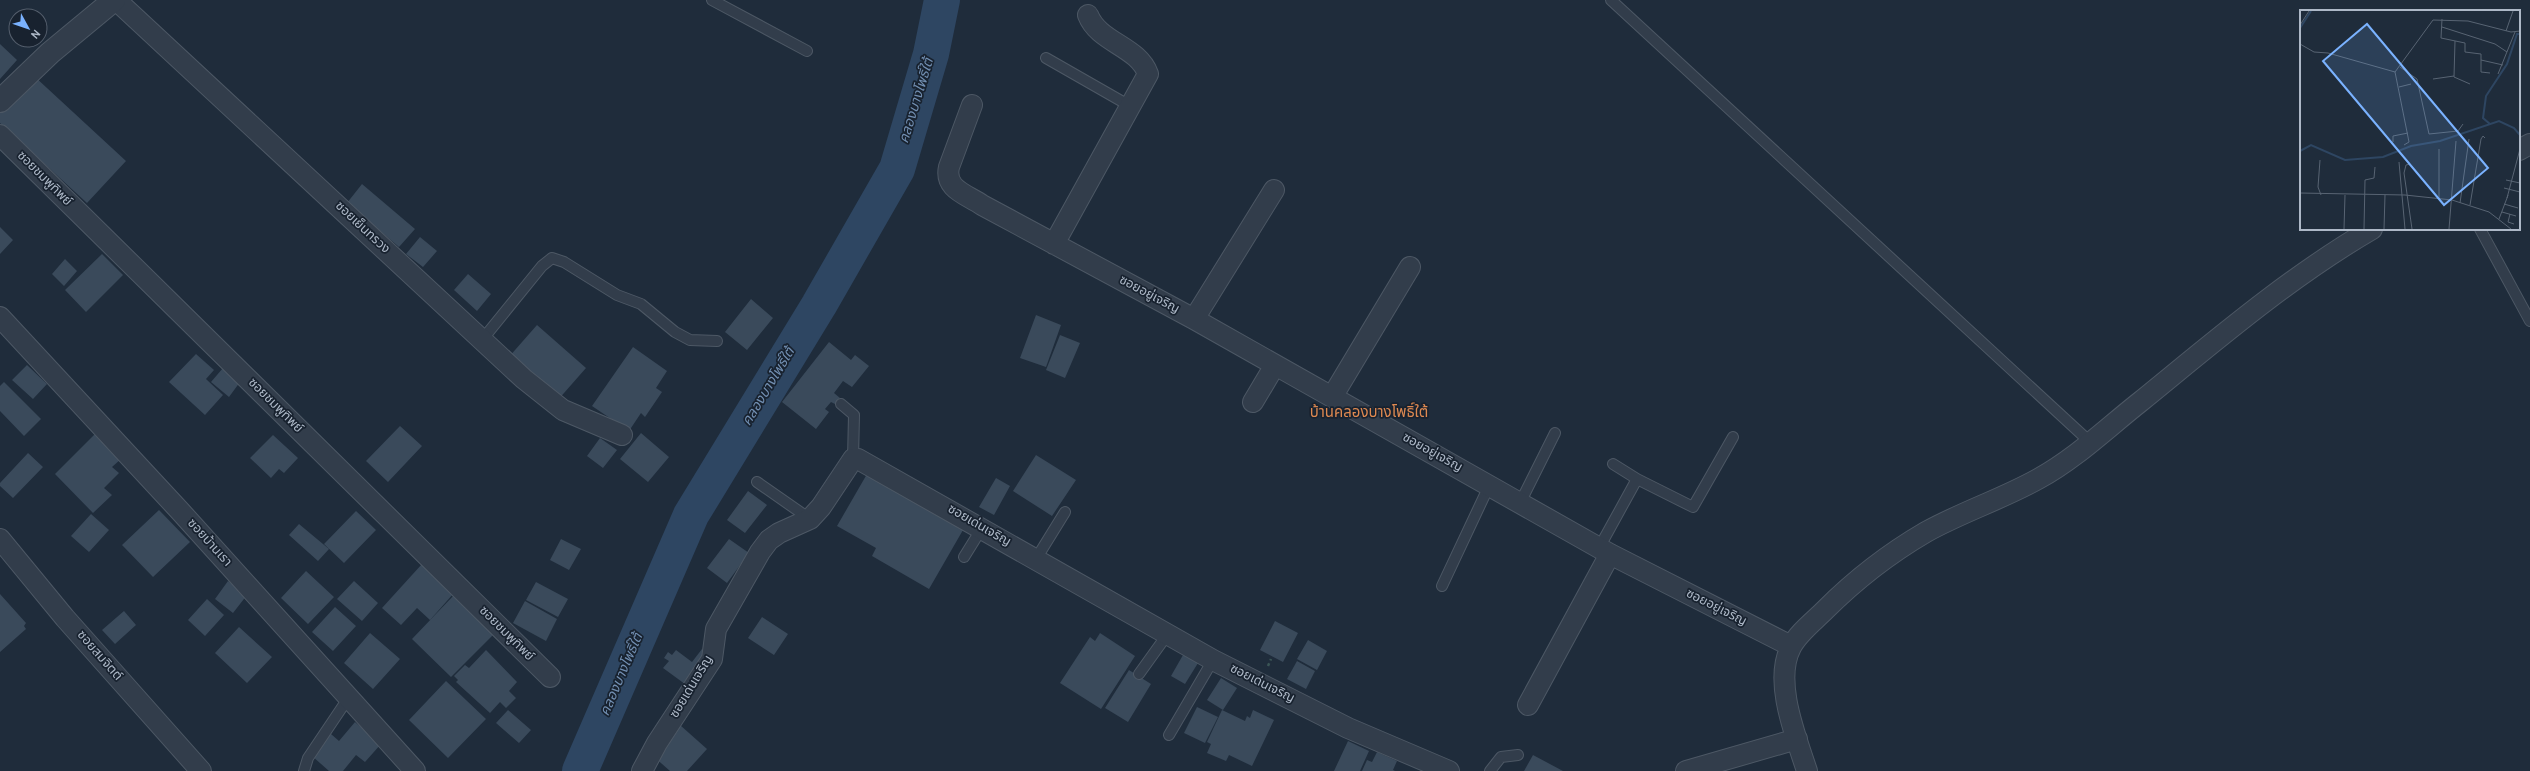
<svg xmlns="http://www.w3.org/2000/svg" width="2530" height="771" viewBox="0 0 2530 771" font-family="Overpass,'Noto Sans Thai',sans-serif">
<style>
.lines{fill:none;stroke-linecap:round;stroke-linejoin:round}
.river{stroke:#2e4662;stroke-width:36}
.building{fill:#3a4a5b}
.service-casing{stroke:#4d5865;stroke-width:12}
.minor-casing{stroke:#4d5865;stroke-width:22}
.tertiary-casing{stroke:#4d5865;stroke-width:24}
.path{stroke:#3b5556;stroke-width:2.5;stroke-dasharray:3 3;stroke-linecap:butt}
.service{stroke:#323d4b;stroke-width:10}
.minor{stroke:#323d4b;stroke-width:20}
.tertiary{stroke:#323d4b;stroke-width:22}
.labels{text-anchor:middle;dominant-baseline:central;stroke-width:3.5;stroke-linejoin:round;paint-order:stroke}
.street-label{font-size:13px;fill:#adb8c7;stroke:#18222f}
.water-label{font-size:14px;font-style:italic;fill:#728fb2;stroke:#18222f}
.quarter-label{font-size:15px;fill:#de8951;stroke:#18222f}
.inset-river{fill:none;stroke:#2e4662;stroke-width:2}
.inset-road{fill:none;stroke:#586473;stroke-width:1}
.view{fill:#7ab2ff;fill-opacity:0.15;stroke:#7ab2ff;stroke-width:2}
.inset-edge{fill:none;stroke:#adb8c7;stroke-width:2}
</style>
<rect width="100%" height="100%" fill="#1f2c3b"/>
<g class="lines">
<path class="river" d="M580 771 691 515 819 305 897 169 931 54 942 0"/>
</g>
<path class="building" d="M0 44 17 60 0 79Z
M34 76 126 161 87 203 0 123V113Z
M362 184 415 229 399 247 347 203Z
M0 227 13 240 0 254Z
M420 237 437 251 423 267 406 254Z
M102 254 123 275 86 312 65 290Z
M65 259 77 271 64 286 52 274Z
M468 274 491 294 477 311 454 290Z
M751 299 773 318 747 350 725 332Z
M1036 315 1061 325 1046 367 1020 358Z
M537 325 586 368 557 401 508 358Z
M1060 335 1080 343 1065 378 1046 370Z
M829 342 851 360 855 355 869 366 852 387 843 381 834 393 840 398 835 404 831 402 825 409 829 412 816 429 782 402Z
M633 347 667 371 656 388 662 392 645 417 641 413 629 431 592 406Z
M196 354 214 370 206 379 223 395 205 415 169 382Z
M27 365 47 384 33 399 12 380Z
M223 368 240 382 229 397 211 382Z
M4 382 41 419 24 436 0 411V386Z
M400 426 422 446 388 482 366 461Z
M641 433 669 457 648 482 620 459Z
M95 434 121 459 112 467 119 473 104 488 112 495 93 513 55 474Z
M273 435 298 458 284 473 279 469 271 478 250 458Z
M600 438 617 450 603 468 587 456Z
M28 453 43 467 13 498 0 486V483Z
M1036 455 1076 480 1052 516 1013 491Z
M867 474 963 530 929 589 872 556 876 548 837 526Z
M996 478 1010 486 994 515 979 507Z
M748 491 767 505 745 533 727 520Z
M159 510 190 542 153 577 122 545Z
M356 511 376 530 344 563 324 544Z
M91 514 109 530 89 552 71 536Z
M299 524 329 549 318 561 289 535Z
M561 539 581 549 569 570 550 560Z
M729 539 749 553 727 583 707 568Z
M422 564 454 593 430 620 417 608 401 625 382 608Z
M306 571 334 597 308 624 281 598Z
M228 581 247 595 233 613 215 599Z
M354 581 378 603 362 621 337 599Z
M536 582 568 599 558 617 526 600Z
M0 594 26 623 24 626 26 629 0 652Z
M455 594 495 633 451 677 412 639Z
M207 599 224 615 205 636 188 620Z
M525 601 557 619 546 641 513 623Z
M335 607 356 626 333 651 312 632Z
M124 611 136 625 115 644 102 630Z
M762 617 788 634 774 655 748 638Z
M1275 621 1298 633 1283 662 1260 650Z
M239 627 272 657 247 683 215 653Z
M370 633 400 659 373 689 344 663Z
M1100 633 1135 656 1101 709 1060 683 1090 637 1095 641Z
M1308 640 1327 651 1317 670 1297 659Z
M702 649 712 656 689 687 663 668 669 661 664 658 668 652 672 655 676 650 692 662Z
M486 650 517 682 509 691 516 698 506 708 500 702 490 713 456 682 458 680 454 676 465 665 469 668Z
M1183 655 1198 663 1185 684 1171 676Z
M1297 661 1315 671 1306 689 1287 679Z
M1129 670 1151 684 1128 722 1105 708Z
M1221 678 1237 688 1223 710 1207 700Z
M446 681 486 719 448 758 409 720Z
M1197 707 1218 717 1205 743 1184 733Z
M508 710 531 730 519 743 496 723Z
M1222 710 1245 721 1247 716 1250 718 1253 710 1274 720 1252 766 1229 755 1226 761 1207 753 1211 744 1207 742Z
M355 722 381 744 365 762 356 755 343 771H329L312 756 331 734 339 741Z
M680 725 707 749 687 771H670L653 756Z
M1348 741 1369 751 1360 771H1334Z
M1377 752 1397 761 1393 770 1395 771H1362L1367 760 1372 762Z
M1533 755 1563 771H1524Z"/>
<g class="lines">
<g class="service-casing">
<path id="service" d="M712 0 807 51
M1611 0 2090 442
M1046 58 1130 106
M2480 229 2530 321
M482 340 542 266 552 258 564 262 617 295 641 304 675 332 690 340 717 341
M841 404 854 415 853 459
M1613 464 1637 479
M757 482 810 519
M1520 503 1555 433
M1599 548 1637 479 1693 507 1733 437
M964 557 982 528
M1036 559 1065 512
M1442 586 1489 486
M1139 674 1167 635
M1169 735 1213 660
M304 771 308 758 349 697
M1490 771 1501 757 1518 755"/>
</g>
<g class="minor-casing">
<path id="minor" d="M116 0 524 379 563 410 622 435
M972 105 949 167C944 189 966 194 982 205L1194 319 1610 554 1791 646
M0 135 550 677
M2519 150 2530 144
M1054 244 1148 74C1138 46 1099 43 1088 15
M0 317 180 511 415 771
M1194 319 1274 190
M1332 397 1410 267
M1253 402 1275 365
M0 539 65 618 201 771
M1528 705 1610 554
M642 771 657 743 712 659 716 629 760 552 769 540 779 533 810 519 821 507 853 459H858L1213 660 1348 728 1449 771
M1686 771 1797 739
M1807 771C1796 737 1773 681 1791 647 1798 633 1814 621 1825 610 1855 580 1890 553 1926 532 1962 512 2002 499 2038 479 2075 459 2107 428 2140 402 2215 341 2288 278 2372 229"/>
</g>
<g class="tertiary-casing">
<path id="tertiary" d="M0 101 50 53 114 0"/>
</g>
<path class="path" d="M1268 666 1271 659"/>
<use href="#service" class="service"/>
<use href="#minor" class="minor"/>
<use href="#tertiary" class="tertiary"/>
</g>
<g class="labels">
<g class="street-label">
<text transform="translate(44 179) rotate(45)">ซอยชมพูทิพย์</text>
<text transform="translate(362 228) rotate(43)">ซอยเย็นทรวง</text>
<text transform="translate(1149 295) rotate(28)">ซอยอยู่เจริญ</text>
<text transform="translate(275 406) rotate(45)">ซอยชมพูทิพย์</text>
<text transform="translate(1432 453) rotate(29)">ซอยอยู่เจริญ</text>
<text transform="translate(979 526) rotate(30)">ซอยเด่นเจริญ</text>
<text transform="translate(209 543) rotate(48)">ซอยบ้านเรา</text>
<text transform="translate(1716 608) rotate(27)">ซอยอยู่เจริญ</text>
<text transform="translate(506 634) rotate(45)">ซอยชมพูทิพย์</text>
<text transform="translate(99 656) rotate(49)">ซอยสมจิตต์</text>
<text transform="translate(1262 684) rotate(27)">ซอยเด่นเจริญ</text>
<text transform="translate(692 687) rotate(-59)">ซอยเด่นเจริญ</text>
</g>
<g class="water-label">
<text transform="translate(917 101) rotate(-73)">คลองบางโพธิ์ใต้</text>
<text transform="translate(769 387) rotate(-59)">คลองบางโพธิ์ใต้</text>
<text transform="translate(622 675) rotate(-67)">คลองบางโพธิ์ใต้</text>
</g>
<g class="quarter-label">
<text x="1369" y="413">บ้านคลองบางโพธิ์ใต้</text>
</g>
</g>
<g transform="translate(2300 10)">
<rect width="220" height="220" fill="#1f2c3b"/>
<path class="inset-river" d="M0 18 11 1M190 114 183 108 186 86 207 54 217 24H220M0 141 11 135 45 150 83 147 111 136 140 131 199 111 214 118 220 125"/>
<path class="inset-road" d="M142 9 141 28 165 33V42L181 44V62L190 63M0 15 9 1M142 17 195 34 207 42M206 21 213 1M155 31 154 67 170 74M0 34 14 42 28 43 95 62 133 10 168 11 211 22 220 21M181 50 203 55M100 57 117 69 129 124 158 121 163 114M95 62 109 132 104 135M198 64 215 22M133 69 154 66M99 77 111 74M93 132V126L108 123M20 150 18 177 21 185M99 152 105 219M110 154 106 155 104 163 112 219M206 170 220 173M204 178 220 182M0 183 105 185 152 190 189 202 211 219M208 185 207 188 220 139M139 188V139M160 193 169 129M204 194 218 198M170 195 181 129 183 126 185 128M202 202 216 206M210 204 208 212 214 214M199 209 207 188M44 219 45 185M64 219 65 170 74 168 75 157M84 219 85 185M149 219 156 131"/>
<path class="view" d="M67 14 188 158 144 195 23 51Z"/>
<rect width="220" height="220" class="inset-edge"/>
</g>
<g transform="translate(28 28) rotate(130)"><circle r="19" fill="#18222f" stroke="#545e6c"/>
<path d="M0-3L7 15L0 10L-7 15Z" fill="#7ab2ff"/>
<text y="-6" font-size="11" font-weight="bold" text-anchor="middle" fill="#adb8c7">N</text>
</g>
</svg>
